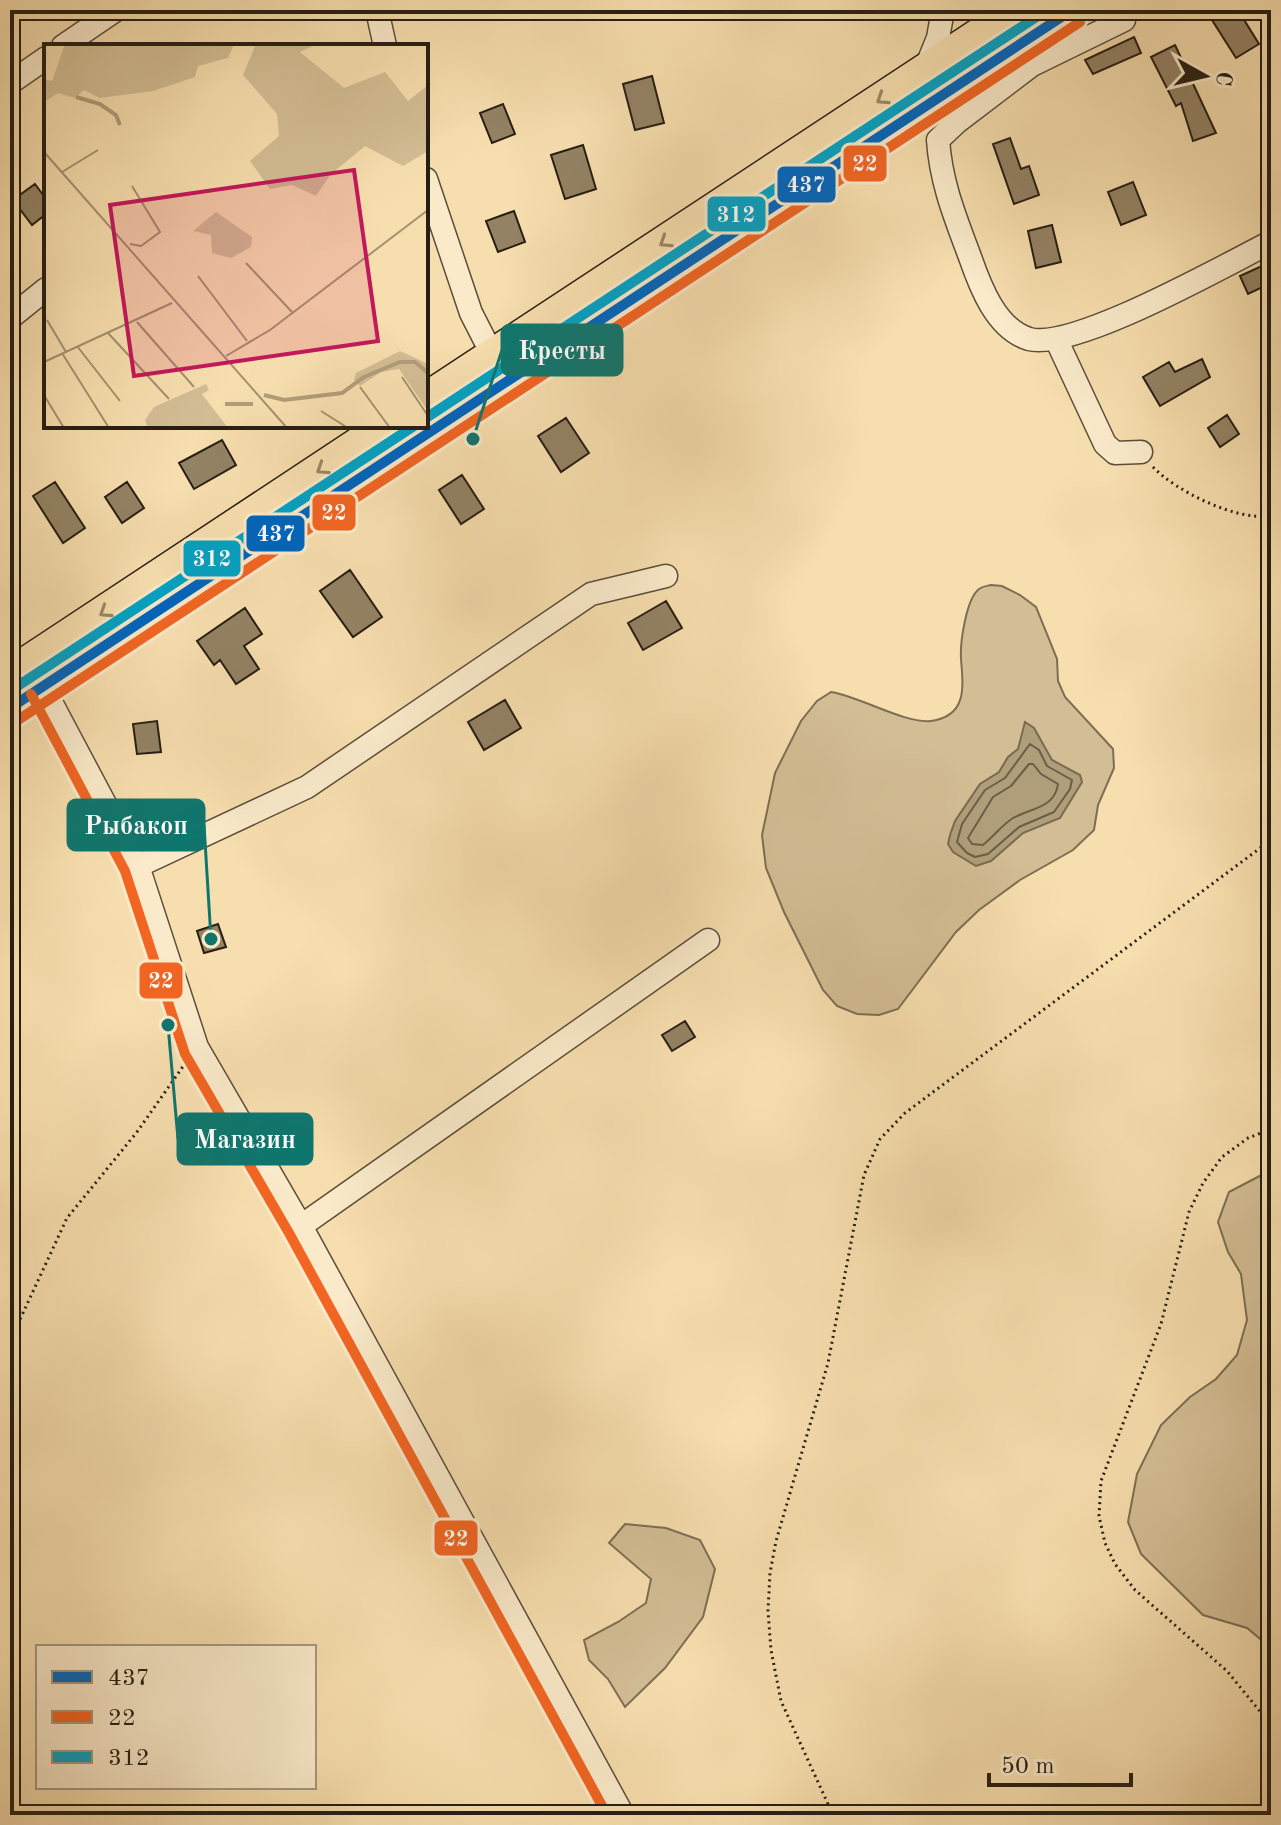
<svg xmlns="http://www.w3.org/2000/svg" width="1281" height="1825" viewBox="0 0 1281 1825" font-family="'Old Standard TT',serif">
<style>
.green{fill:#d3bd94;stroke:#7c6e54;stroke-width:2}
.water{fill:#b09d79;stroke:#796a50;stroke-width:2}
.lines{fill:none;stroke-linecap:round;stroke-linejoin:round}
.shore{stroke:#6b5e46;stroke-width:2}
.building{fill:#938264;stroke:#261e13;stroke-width:2}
.minor-casing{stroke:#5a4e3a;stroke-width:25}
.highway-casing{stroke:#261e13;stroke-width:37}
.path{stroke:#261e13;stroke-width:3;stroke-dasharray:2 4;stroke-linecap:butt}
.minor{stroke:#faeaca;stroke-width:22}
.highway{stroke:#f7deae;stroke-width:34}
.bus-1-casing{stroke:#faeaca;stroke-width:16}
.bus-2-casing{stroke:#faeaca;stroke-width:16}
.bus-3-casing{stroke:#faeaca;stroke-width:16}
.bus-1{stroke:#0065bd;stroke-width:10}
.bus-2{stroke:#f26522;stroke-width:10}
.bus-3{stroke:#02a2c5;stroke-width:10}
.oneway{stroke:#998868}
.inset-river{fill:none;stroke:#b09d79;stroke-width:4}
.inset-road{fill:none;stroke:#a39170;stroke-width:2}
.view{fill:#c2185b;fill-opacity:0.15;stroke:#c2185b;stroke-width:4}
.inset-edge{fill:none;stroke:#261e13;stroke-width:4}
.leader{fill:none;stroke:#0f766e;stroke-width:3}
.callout-dot{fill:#0f766e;stroke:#faeaca;stroke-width:3}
.callout{fill:#0f766e;stroke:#0f766e;stroke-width:3}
.callout-label{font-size:26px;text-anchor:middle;font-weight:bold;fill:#fff}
.line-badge{stroke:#faeaca;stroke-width:3}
.badge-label{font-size:22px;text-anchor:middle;font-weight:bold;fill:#fff}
</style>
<rect width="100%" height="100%" fill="#f7deae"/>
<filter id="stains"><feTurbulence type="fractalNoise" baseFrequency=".0025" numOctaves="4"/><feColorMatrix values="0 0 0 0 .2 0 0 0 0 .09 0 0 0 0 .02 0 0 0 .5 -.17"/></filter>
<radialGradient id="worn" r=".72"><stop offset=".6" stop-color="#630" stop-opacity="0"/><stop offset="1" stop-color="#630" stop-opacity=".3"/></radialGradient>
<path class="green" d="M991 585 1002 586 1020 595 1036 607 1057 659 1058 681 1065 697 1113 749 1114 768 1098 805 1094 830 1073 850 1020 880 979 910 956 932 898 1009 879 1015 857 1014 837 1006 823 990 784 912 766 868 762 835 775 773 801 721 817 701 831 692C859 696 905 724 931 721 968 716 963 686 961 659 960 643 966 599 979 589 983 586 987 586 991 585Z
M1271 1170V1648L1247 1628 1203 1615 1141 1554 1128 1522 1137 1474 1161 1425 1190 1397 1216 1379 1237 1355 1247 1320 1241 1274 1228 1252 1218 1222 1229 1192Z
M625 1524 666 1528 700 1540 715 1569 703 1617 665 1668 625 1707 608 1679 589 1660 584 1640 618 1622 646 1603 651 1579 609 1543Z"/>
<path class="water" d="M1025 722 1034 728 1052 760 1080 775 1082 782 1060 818 1023 833 991 861 976 866 953 852 948 844 950 835 955 821 980 784 999 772 1008 757 1018 749Z"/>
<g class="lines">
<path class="shore" d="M1030 744 1039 750 1047 766 1072 780 1070 789 1054 812 1019 827 988 854 975 857 967 853 957 842 962 824 985 790 1005 778Z
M1029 764H1033L1041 774 1058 784C1055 808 1031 808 1013 818 1002 825 993 837 983 845L972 844 968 838 993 797 1011 786Z"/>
</g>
<path class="building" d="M1228 10H1238L1259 44 1236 58 1212 20Z
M1134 37 1141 53 1093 74 1085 60Z
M1175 45 1216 133 1193 141 1181 103 1176 106 1151 57Z
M652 76 664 123 635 130 623 84Z
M503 104 515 134 492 143 480 113Z
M1010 138 1021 169 1029 166 1039 195 1014 204 993 144Z
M583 145 596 189 565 199 551 155Z
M1133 182 1146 215 1121 225 1108 192Z
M35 184 46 199V214L32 225 13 200Z
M514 211 525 242 498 252 486 221Z
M1052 225 1061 262 1036 268 1028 231Z
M1266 264 1271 276V283L1248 294 1240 276Z
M1202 359 1210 377 1160 406 1143 377 1169 362 1175 372Z
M1227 415 1239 434 1220 447 1208 428Z
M566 418 589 453 561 472 538 436Z
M222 440 236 465 194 489 179 463Z
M462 475 484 509 461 524 439 490Z
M55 482 85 528 63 543 33 496Z
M127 482 144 508 122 523 105 497Z
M350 570 382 617 353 637 320 591Z
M666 601 682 628 643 650 628 623Z
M245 608 262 634 244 646 259 669 236 684 220 660 214 665 197 641Z
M505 700 521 728 484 750 468 722Z
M157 721 161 752 137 754 133 724Z
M218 924 226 947 204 953 197 931Z
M685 1021 695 1037 672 1051 662 1035Z"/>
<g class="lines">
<g class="minor-casing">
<path id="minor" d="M377 10 385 46
M1124 20 1032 65 957 122 938 140C941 183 955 217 970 257 980 286 996 329 1029 339 1074 351 1225 265 1271 242
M63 46 116 10
M925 70 938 38 943 10
M10 83 46 58
M426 179 471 313 493 356
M10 318 46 289
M1056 339 1105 444 1115 453 1141 452
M43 687 138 866 197 1047 301 1226 623 1815
M138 866 307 787 591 594 666 576
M301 1226 708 940"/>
</g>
<g class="highway-casing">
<path id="highway" d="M426 400 1018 10
M10 675 387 426
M10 708 1072 10"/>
</g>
<path class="path" d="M1153 467C1177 492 1237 521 1271 516
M1271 1129 1248 1138 1222 1157 1203 1183 1189 1212 1161 1324 1101 1481 1099 1516 1105 1543 1115 1564 1135 1590 1227 1671 1271 1725
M10 1341 67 1218 137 1132 184 1065
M833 1815 781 1701 771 1650 768 1611 770 1573 776 1541 828 1363 864 1175 880 1139 905 1113 1271 840"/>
<use href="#minor" class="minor"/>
<use href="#highway" class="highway"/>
<g class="bus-1-casing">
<path id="bus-1" d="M10 708 1072 10"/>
</g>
<g class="bus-2-casing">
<path id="bus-2" d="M31 694 125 871 185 1054 289 1233 607 1815
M18 720 1080 22"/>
</g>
<g class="bus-3-casing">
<path id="bus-3" d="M426 418 1047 10
M10 691 414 426"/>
</g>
<use href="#bus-1" class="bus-1"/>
<use href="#bus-2" class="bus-2"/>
<use href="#bus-3" class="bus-3"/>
</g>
<defs><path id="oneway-chevron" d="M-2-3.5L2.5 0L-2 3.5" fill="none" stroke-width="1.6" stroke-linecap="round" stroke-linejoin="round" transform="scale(2)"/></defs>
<g class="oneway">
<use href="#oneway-chevron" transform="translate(882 99) rotate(147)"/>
<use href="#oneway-chevron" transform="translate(665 242) rotate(147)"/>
<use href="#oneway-chevron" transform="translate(322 469) rotate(147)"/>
<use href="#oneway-chevron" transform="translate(105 612) rotate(147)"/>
</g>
<g transform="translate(44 44)">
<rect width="384" height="384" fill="#f7deae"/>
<path d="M21 0H190L184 14 154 22 151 33 109 47 56 54 40 46 31 54 14 49 0 58V35L8 37ZM212 0H273L256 8 300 44 341 28 364 57 384 41V107L359 122 321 102 287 130 272 152 248 141 226 145 206 117 235 92 233 70 199 31ZM172 168 208 193 207 203 187 214 168 209 167 191 149 187ZM356 307 384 320V367L355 325 337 328 316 342 310 336 312 329ZM162 340 165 346 158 350 184 384H104L101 376 110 363Z" fill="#d3bd94"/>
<path class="inset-river" d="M32 53 56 60 72 71 76 81M220 351 240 356 298 349 320 333 356 318H371L384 329M181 360H209"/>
<path class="inset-road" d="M0 108 243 384M18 128 54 106M86 200 97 202 116 188 88 142M202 219 248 268M154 232 203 297M3 276 22 308M93 278 150 343M64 289 125 355M33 302 76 357M18 309 65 384M182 312 226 286 384 166M0 318 128 259M358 333 384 372M316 343 346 384M0 351 20 384M277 367 304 384"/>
<path class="view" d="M310 126 334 297 90 332 66 161Z"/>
<rect width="384" height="384" class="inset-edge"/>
</g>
<path class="leader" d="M473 439L502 350M211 939L204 825M168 1025L178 1139"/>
<g class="callout-dot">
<circle cx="473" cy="439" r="8"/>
<circle cx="211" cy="939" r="8"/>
<circle cx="168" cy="1025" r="8"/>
</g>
<g class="callout">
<rect x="502" y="325" width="120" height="50" rx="8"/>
<rect x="68" y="800" width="136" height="50" rx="8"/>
<rect x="178" y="1114" width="134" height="50" rx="8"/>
</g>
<g class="callout-label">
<text x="562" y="359">Кресты</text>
<text x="136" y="834">Рыбакоп</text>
<text x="245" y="1148">Магазин</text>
</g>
<g class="line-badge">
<rect x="842" y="144" width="46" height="39" rx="8" fill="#f26522"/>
<rect x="776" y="165" width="61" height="39" rx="8" fill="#0065bd"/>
<rect x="706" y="195" width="61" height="38" rx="8" fill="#02a2c5"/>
<rect x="311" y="493" width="46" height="39" rx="8" fill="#f26522"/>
<rect x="245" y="514" width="61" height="39" rx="8" fill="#0065bd"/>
<rect x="182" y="539" width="60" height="39" rx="8" fill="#02a2c5"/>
<rect x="138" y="961" width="46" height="39" rx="8" fill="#f26522"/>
<rect x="433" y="1519" width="46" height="38" rx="8" fill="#f26522"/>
</g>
<g class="badge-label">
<text x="865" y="171">22</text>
<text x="806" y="192">437</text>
<text x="736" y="222">312</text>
<text x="334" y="520">22</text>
<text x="276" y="541">437</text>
<text x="212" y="566">312</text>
<text x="161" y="988">22</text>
<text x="456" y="1546">22</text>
</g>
<rect width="1281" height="1825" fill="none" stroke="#f7deae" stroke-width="40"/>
<rect x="12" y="12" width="1257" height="1801" fill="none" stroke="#261e13" stroke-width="4"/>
<rect x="20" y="20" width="1241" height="1785" fill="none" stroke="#261e13" stroke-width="2"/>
<rect x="36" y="1645" width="280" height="144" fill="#faeaca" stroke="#a59881" stroke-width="2"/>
<rect x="52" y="1671" width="40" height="12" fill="#0065bd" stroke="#a59881" stroke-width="2"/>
<text x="108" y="1685" font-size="24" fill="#261e13">437</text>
<rect x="52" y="1711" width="40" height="12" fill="#f26522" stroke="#a59881" stroke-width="2"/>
<text x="108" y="1725" font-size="24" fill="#261e13">22</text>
<rect x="52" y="1751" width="40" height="12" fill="#02a2c5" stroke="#a59881" stroke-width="2"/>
<text x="108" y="1765" font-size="24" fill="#261e13">312</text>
<g transform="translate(1205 76) rotate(98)" stroke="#faeaca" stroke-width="6" paint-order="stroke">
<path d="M0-6L14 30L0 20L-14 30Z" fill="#261e13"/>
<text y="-12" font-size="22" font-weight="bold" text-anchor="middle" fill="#261e13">С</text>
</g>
<path d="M989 1773v12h142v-12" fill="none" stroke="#261e13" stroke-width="4"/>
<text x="1001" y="1773" font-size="24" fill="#261e13" stroke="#faeaca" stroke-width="6" paint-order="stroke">50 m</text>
<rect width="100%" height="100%" filter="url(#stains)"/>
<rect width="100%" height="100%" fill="url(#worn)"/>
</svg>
